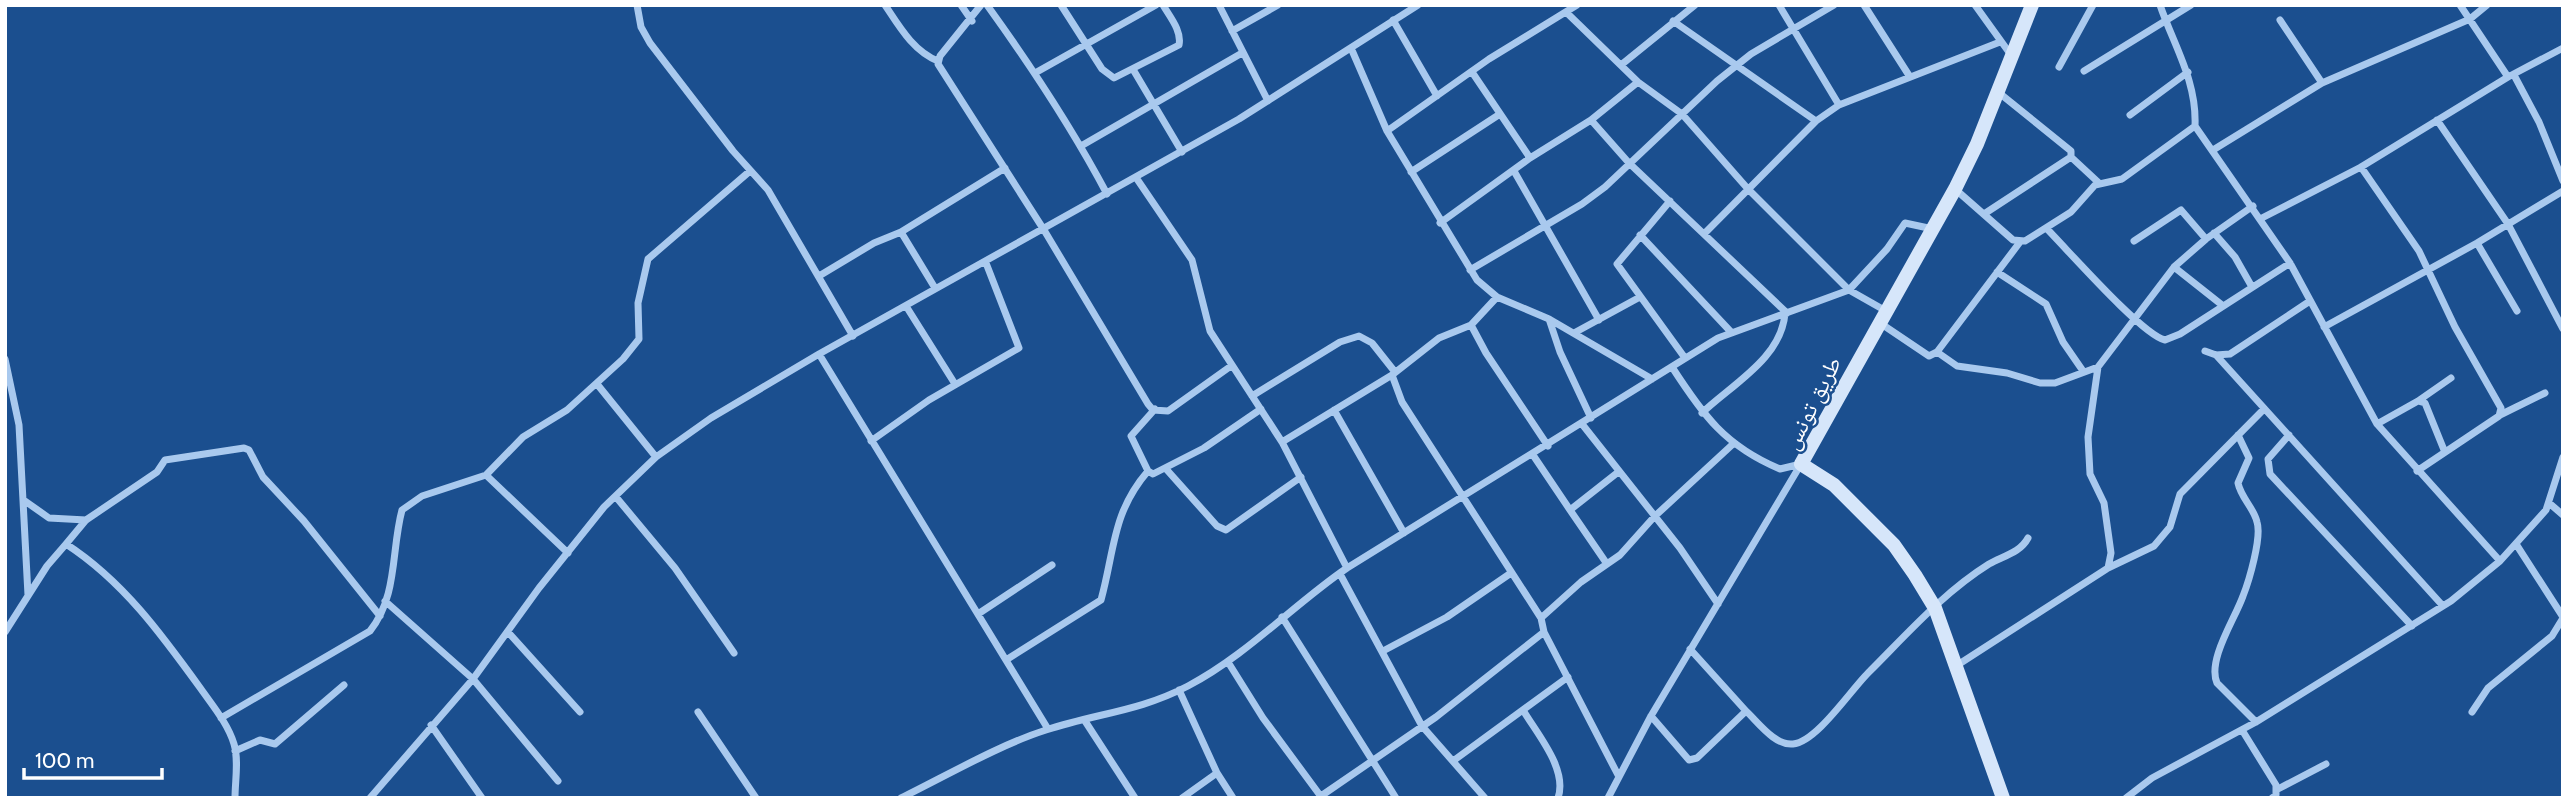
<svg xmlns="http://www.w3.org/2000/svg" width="2568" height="803" viewBox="0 0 2568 803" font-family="Cabin,'Noto Naskh Arabic',sans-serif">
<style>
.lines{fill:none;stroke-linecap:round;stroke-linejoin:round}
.street{stroke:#a9c9ee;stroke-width:7}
.secondary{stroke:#d6e6fa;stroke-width:14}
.labels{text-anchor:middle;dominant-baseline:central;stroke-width:5;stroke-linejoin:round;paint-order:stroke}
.street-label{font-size:23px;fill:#fff;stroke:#1b4f8f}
</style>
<rect width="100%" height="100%" fill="#1b4f8f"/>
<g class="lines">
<path class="street" d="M637 5 641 27 650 43 733 151 768 190 853 336
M885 5C899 26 913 51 938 61
M961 5 972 21
M981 5 940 56 938 64 1044 230 1148 404 1153 410 1168 411 1231 366
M987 5C1031 66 1072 128 1107 194
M1061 5 1102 69 1114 78 1179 45C1182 31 1170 17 1163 5
M1219 5 1268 101
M1779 5 1839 105
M1864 5 1910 77
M1975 5 2011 55
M2160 5C2174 46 2197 81 2195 126L2290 263 2377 424 2500 561
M2460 5 2508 77
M1566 12 1638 82 1682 114 1748 189 1849 290 1887 249 1905 223 1933 229
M1393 20 1437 96
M2280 20 2322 83
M1673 21 1816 121
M1232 31 1278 5
M1351 48 1387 131 1477 280 1497 297 1549 319 1652 379
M1621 65 1695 5
M2059 67 2093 5
M1134 71 1182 152
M2084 71 2191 5
M1472 72 1530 158
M1035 73 1156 5
M2514 75 2539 122 2563 181
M1638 82 1591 120 1629 163 1787 313
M2130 115 2188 72
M2437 120 2508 224 2563 329
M1387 131 1489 59 1577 5
M1081 146 1242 53
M2213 150 2322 83 2470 19 2487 5
M2071 157 2099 183
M2361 167 2419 251 2455 327 2501 408 2499 416 2417 471
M1514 171 1599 320
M1411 172 1500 114
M1137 179 1192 260 1210 331 1282 442 1347 568
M1955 189 2013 240 2025 241 2071 212 2095 185 2122 179 2195 126
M1670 201 1617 264 1685 358
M1984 214 2071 157V151L1998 92
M2260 219 2361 167 2508 77 2563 48
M1440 223 1530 158 1591 120
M2047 229C2068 250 2142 335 2165 340L2180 334 2290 263
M901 232 935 288
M2214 233 2235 257 2252 287
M1704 234 1816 121 1839 105 2000 42
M1640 235 1731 332
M2134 241 2181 210 2206 239
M2477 243 2517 311
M2174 267 2222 305
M1470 270 1582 204 1605 187 1717 81 1751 54 1834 5
M1997 272 2046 304 2063 342 2083 371
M819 276 874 243 901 232 1005 168
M906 306 955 384
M1549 319 1560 352 1591 418
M1880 323 1929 356 1937 352 2020 242
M1471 325 1486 353 1548 446
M2324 327 2477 243 2563 191
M1574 333 1640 297
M2205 351 2216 355 2230 354 2310 301
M1937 352 1957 366 2007 373 2040 383H2055L2098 367
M819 354 1048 729
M2216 355 2443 606
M5 359 19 425 28 595
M1672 367C1703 415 1725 446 1780 469L1801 464
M597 384 656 457
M1252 396 1340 342 1359 336 1372 343 1395 372
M2418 401 2451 378
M1155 409 1131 436 1148 471 1153 474 1204 448 1261 409
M1334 410 1404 533
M1702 413C1731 385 1782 358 1785 313
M2500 415 2545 393
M1582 424 1680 548 1718 604
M2377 424 2418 401 2425 403 2444 450
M2238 435 2249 458 2238 483C2241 498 2254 508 2257 522 2262 537 2249 581 2243 596 2235 619 2207 660 2217 683L2256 722
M2289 435 2268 459 2270 474 2412 626
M871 441 929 400 1019 348 986 263
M1282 442 1392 375 1439 338 1471 325 1497 297
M1533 455 1570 510 1617 473
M1167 470 1217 526 1226 530 1301 477
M486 475 568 553
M616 497 675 568 734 653
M25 501 49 518 86 520
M2549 503 2563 515
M1570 510 1607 564
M66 544 86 520 157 472 165 460 244 448 249 450 263 477 304 521 380 616
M2516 544 2563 617
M2108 568 2154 546 2170 527 2180 494 2264 409
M1340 574 1422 726 1485 798
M385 601 473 679 558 781
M978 614 1052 565
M1282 617 1396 798
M1541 618 1581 582 1620 555 1654 517 1733 444
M5 632 47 566 66 544C123 581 162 635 201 689 213 706 228 724 234 744 239 760 235 781 235 798
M508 632 580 712
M1544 632 1618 775
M1690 649 1746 711
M1383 651 1447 617 1511 573
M1006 660 1101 600C1115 549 1112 513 1148 471
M1228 662 1263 718 1322 798
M1956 666 2108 568 2111 553 2104 503 2090 474 2088 437 2098 367 2174 267 2206 239 2253 206
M1179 690 1217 773 1233 798
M1523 710C1537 734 1568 769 1558 798
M698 712 756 798
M2472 712 2488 688 2552 636 2563 618
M1651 716 1689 760 1697 758 1746 711C1758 722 1775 746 1793 744 1817 742 1852 688 1870 671 1907 634 1944 592 1989 564 2003 556 2020 553 2028 538
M221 718 370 631C398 596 391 551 402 510L422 496 486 475 523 437 567 410 623 359 639 339 638 303 648 259 750 171
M1085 721 1135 798
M431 725 482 798
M2242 730 2276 785V795L2272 798
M235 751 260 740 275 744 344 685
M1453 761 1568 677
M2278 789 2326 764
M1321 796 1436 717 1544 632 1541 618 1402 402 1392 375
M370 798 473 679 539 588 604 507 656 457 711 418 819 354 1239 119 1418 5
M901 798C946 776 999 745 1046 730 1097 713 1138 712 1188 686 1247 655 1293 605 1347 568L1718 338 1849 290 1886 311
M1182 798 1217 773
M1608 798 1651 716 1801 464
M2126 798 2152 778 2256 722 2451 601 2500 561 2546 510 2563 457"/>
<path class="secondary" d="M2003 798 1935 608 1915 575 1894 545 1834 485 1801 464 1955 189 1977 144 2032 5"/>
</g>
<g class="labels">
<g class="street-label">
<text transform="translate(1812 403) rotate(-63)">طريق تونس</text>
</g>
</g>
<rect width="2568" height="803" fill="none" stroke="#ffffff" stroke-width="14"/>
<path d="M24 768v10h138v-10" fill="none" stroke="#ffffff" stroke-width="3.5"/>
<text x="35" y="768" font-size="21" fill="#ffffff" stroke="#1b4f8f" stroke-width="5" paint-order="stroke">100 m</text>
</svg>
